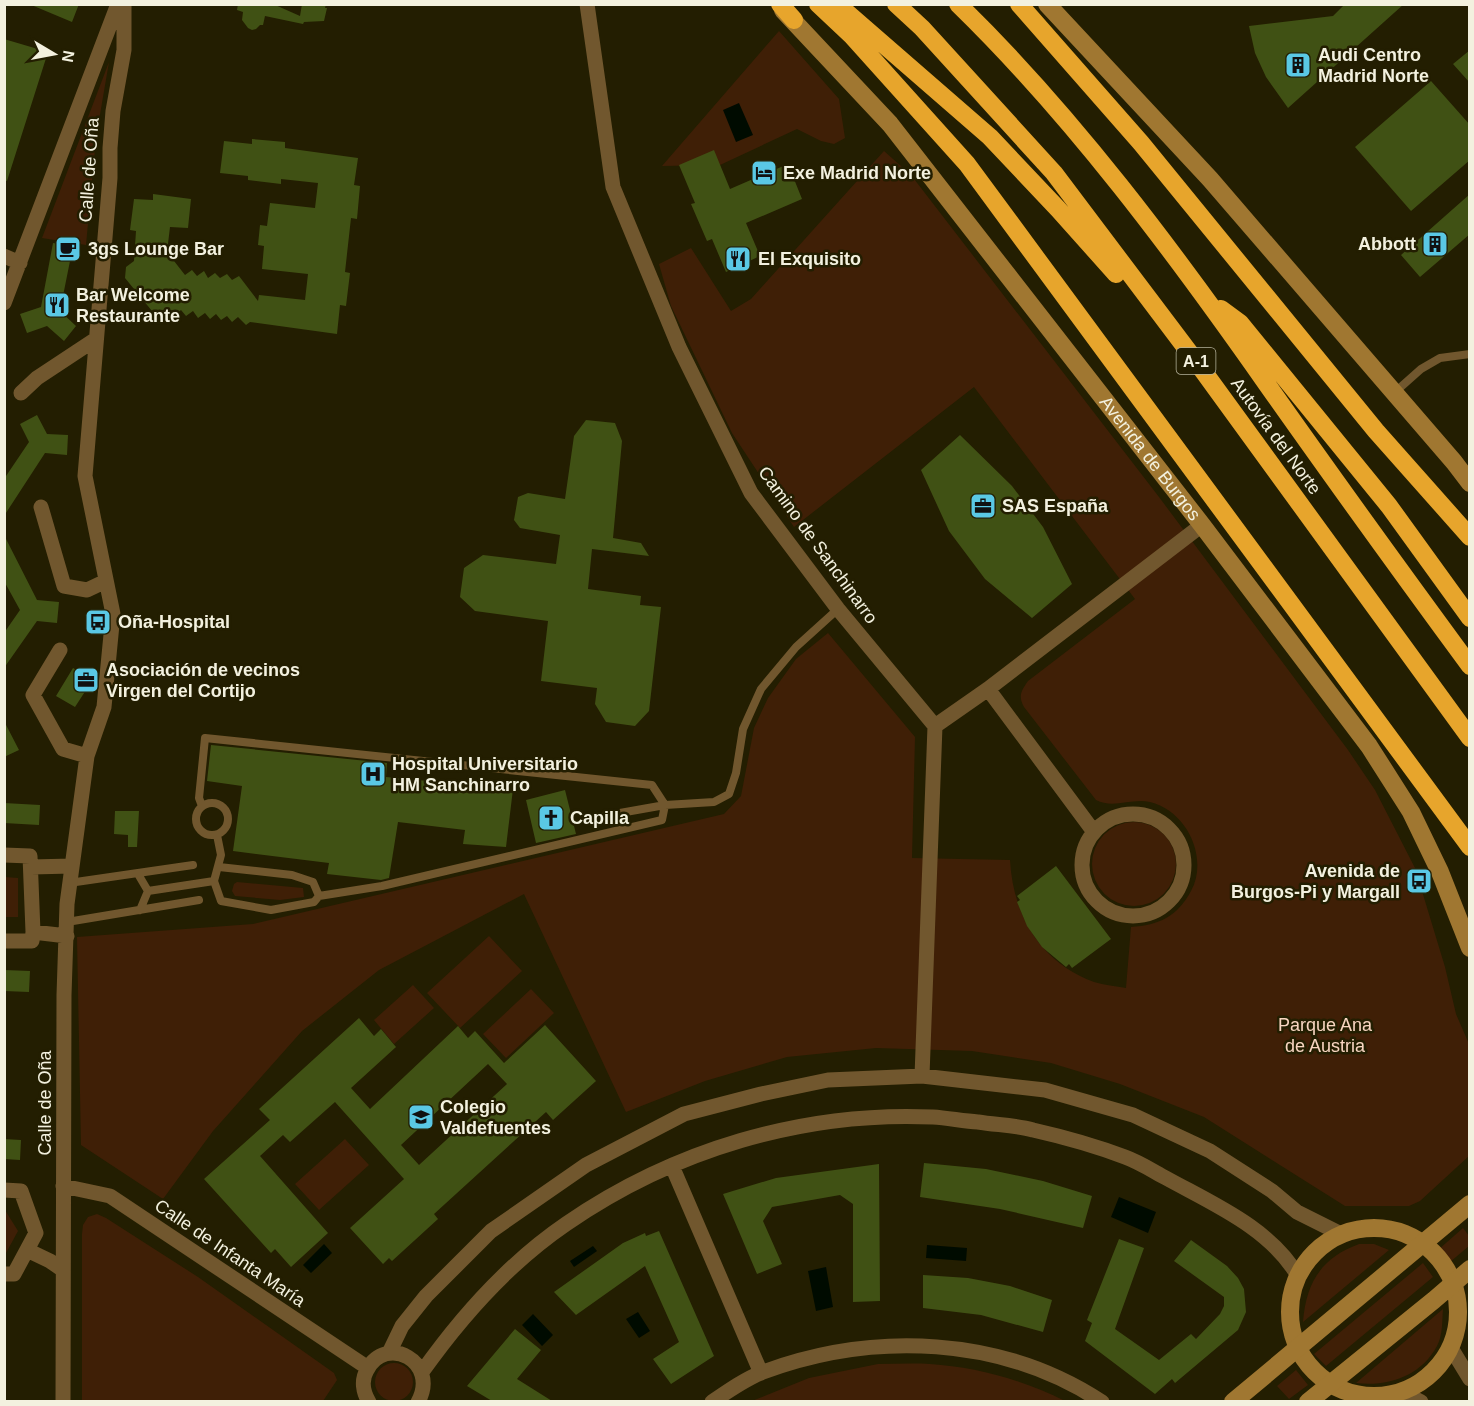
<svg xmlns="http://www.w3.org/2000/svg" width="1474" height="1406" viewBox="0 0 1474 1406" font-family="Arial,sans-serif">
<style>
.green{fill:#3f1f06}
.water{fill:#000b00}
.building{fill:#405114;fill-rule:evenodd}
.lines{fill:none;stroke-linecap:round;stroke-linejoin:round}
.lane{stroke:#71572e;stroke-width:8}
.street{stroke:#71572e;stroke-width:15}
.secondary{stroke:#a07731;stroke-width:18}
.highway{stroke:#e7a52c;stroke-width:18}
.labels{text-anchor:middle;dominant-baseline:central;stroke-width:5;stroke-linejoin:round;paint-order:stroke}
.shield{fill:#231e01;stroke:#b5b29c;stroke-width:1.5}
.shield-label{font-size:16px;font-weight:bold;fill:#f3f1df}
.poi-label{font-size:18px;font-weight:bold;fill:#f3f1df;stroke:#231e01;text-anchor:start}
.street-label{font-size:18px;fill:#f3f1df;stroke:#231e01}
.park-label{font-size:18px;fill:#f7d5c0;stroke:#231e01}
</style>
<rect width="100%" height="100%" fill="#231e01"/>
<path class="green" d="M779 31 839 99 845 138 834 144 821 141 797 129 720 165 662 166Z
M109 62 96 138 86 245 42 238Z
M884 151 911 175 1159 497 1348 750 1375 790 1415 868 1445 967 1456 1014 1469 1044V1156L1420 1201 1409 1206H1345L1204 1117 1120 1084 1051 1063 972 1051 876 1048 787 1057 705 1081 626 1112 524 894 379 970 302 1031 213 1131 163 1199 81 1145 77 937 253 924 724 814 741 796 754 728 768 698 796 659 828 633 915 737 912 858 1010 860C1013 915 1040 962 1094 982 1104 985 1116 986 1126 988L1131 927C1159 925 1177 917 1191 891 1209 858 1187 811 1150 802 1131 798 1113 809 1096 800L1024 707C1018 696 1021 691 1028 681L1135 599 974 387 794 527 732 433 671 306 659 264 691 248 731 311 751 299Z
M1092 864a42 42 0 1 1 84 0a42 42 0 1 1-84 0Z
M5 877 18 878V917H5Z
M237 882 303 888 304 897 280 900 235 896 232 891 234 884Z
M489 936 522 971 460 1028 427 993Z
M413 985 434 1008 394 1044 374 1020Z
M531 989 554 1013 506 1058 483 1034Z
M345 1139 369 1165 319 1210 295 1184Z
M5 1210 18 1231 6 1253 4 1252Z
M97 1214 106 1218 198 1277 334 1373 337 1380 323 1401H82V1234L83 1225 88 1217Z
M1463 1228 1469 1236V1246L1450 1262 1438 1250Z
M1359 1244H1374L1389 1250 1303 1322C1306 1283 1321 1258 1359 1244Z
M1423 1263 1433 1277 1326 1366 1314 1354Z
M1443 1309C1442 1321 1443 1335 1437 1346 1421 1376 1388 1387 1356 1383Z
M375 1382a19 19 0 1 1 38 0a19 19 0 1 1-38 0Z
M878 1364C895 1364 913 1363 930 1364 976 1367 1024 1380 1065 1401H752L809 1378Z
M1296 1370 1308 1385 1289 1399 1277 1386Z"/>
<path class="water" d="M739 103 753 135 736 142 723 110Z
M1119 1197 1156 1212 1148 1233 1111 1217Z
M324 1244 332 1253 311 1273 303 1265Z
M927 1245 967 1248 966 1261 926 1258Z
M593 1246 597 1251 574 1267 570 1261Z
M826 1267 833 1307 816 1311 808 1271Z
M638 1312 650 1331 639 1338 626 1319Z
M533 1314 553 1335 542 1346 522 1325Z"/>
<path class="building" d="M29 4H79L72 22Z
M238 4H273L300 16 302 4H326L325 8H327L324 21 304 22 303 24 265 16 263 25H260L256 29 252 30 248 28 242 20 243 12 237 10Z
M1345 4H1404L1288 108 1266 77 1255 53 1249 26 1333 16Z
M4 39 48 52 7 181 4 180Z
M1470 50V83L1453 64Z
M1431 81 1470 125V160L1411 211 1355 147Z
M252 139 285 142V148L358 158 354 185 360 186 357 219 351 218 345 272 350 273 346 306 340 305 337 334 250 322 246 325 238 317 232 322 227 316 221 320 216 314 210 319 205 313 198 318 193 311 186 316 181 310 175 315 169 309 162 313 152 311 125 278 126 267 134 261 136 231 130 230 134 199 153 200V194L191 199 188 228 170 227 167 252 185 275 192 270 197 276 204 271 208 278 215 273 220 278 227 274 232 280 239 276 258 301 259 295 305 300 308 274 262 269 264 246 258 245 260 225 267 226 270 203 315 208 318 183 281 179V184L248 180V176L220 173 224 141 252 144Z
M714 150 730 189 788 164 802 199 746 223 760 256 726 272 712 239 707 241 691 204 695 203 679 165Z
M1470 194V234L1420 277 1401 255Z
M53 243 73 246 60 311 76 326 64 341 47 326 27 333 20 314 41 307Z
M37 415 47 434 68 435 67 455 45 453 4 516V479L29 442 20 424Z
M586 420 615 423 622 441 613 538 641 543 649 556 592 549 588 589 641 596 640 605 661 607 649 711 635 726 606 722 595 704 597 688 541 681 548 621 475 611 460 597 464 568 483 555 556 564 560 535 520 528 514 520 518 497 528 493 565 499 574 436Z
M960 435 1012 486 1043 527 1072 584 1032 618 985 579 949 531 921 470Z
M4 535 37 600 59 602 57 623 37 621 4 668V633L20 610 4 581Z
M73 668 90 678 85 685 88 687 75 707 56 696Z
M4 721 19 750 4 757Z
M211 745 387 763 386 777 513 789 506 847 463 844 465 830 398 822 389 878 381 880 327 874 329 863 233 851 242 786 207 781Z
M565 790 576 834 536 843 526 800Z
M4 803 40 805 39 825 4 823Z
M115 811H139L137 847H128V835L114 834Z
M1056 866 1111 939 1072 968 1069 964 1066 967 1042 947 1027 926 1017 902 1020 900 1017 896Z
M4 970 30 971 29 992 4 991Z
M359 1018 374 1036 381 1029 396 1047 351 1088 370 1109 458 1026 468 1038 475 1031 504 1063 545 1025 596 1081 553 1120 546 1112 434 1214 438 1219 392 1261 389 1258 383 1264 350 1228 404 1179 335 1102 290 1142 283 1135 260 1156 328 1233 291 1267 275 1249 271 1253 204 1179 270 1120 259 1109ZM488 1064 507 1084 419 1165 401 1145Z
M4 1139 21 1140 20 1160 4 1159Z
M924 1163 986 1169 1043 1181 1092 1196 1083 1228 1000 1209 920 1197Z
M879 1164 880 1301 853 1302V1204L840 1195 772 1207 763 1221 782 1264 757 1274 723 1194 776 1178Z
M659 1231 714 1356 671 1384 653 1359 679 1342 645 1266 576 1315 554 1292 623 1243 645 1233 646 1236Z
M1119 1239 1144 1248 1115 1329 1159 1360 1191 1334 1196 1339 1220 1314 1224 1306V1297L1174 1261 1191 1240 1227 1266 1238 1278 1244 1289 1246 1312 1238 1330 1175 1383 1172 1379 1155 1394 1085 1341 1092 1323 1087 1320Z
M923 1275 968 1278 1010 1286 1052 1300 1043 1332 981 1315 923 1308Z
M515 1329 541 1350 517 1379 552 1401H492L467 1386Z"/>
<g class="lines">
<path class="lane" d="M1394 393 1421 369 1440 358 1470 354
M196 819a16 16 0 1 1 32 0a16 16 0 1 1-32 0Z
M202 806 199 798 205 738 652 785 665 805 662 820 382 886 319 896 314 902 271 910 221 901 214 881 221 855 217 835
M603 816 665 805 714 802 729 794 736 773 743 729 761 689 796 647 838 609
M219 867 292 875 313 882 319 896
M138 874 148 891 140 910
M69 883 193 865
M148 891 214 881
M67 922 199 900"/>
<path class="street" d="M587 4 613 187 679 347 751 493 838 609 935 726 922 1076
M4 256 20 263
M4 303 118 4
M21 393 37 378 96 339
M41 507 64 586 87 590 106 581
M60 650 33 695 63 749 87 756
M988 689 1094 832
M935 726 988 689 1202 525
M1082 865a51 51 0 1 1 102 0a51 51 0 1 1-102 0Z
M4 855 30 856 33 932 32 941H4
M31 867 72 866
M33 932 67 936
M672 1166 761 1373
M63 1186 110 1196 368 1368
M4 1190 21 1191 36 1233 14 1274H4
M27 1250 50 1261 63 1270
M1451 1348 1470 1379
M389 1353 402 1326 426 1296 491 1231 586 1165 684 1114 761 1094 828 1080 922 1076 1045 1090 1133 1115 1210 1151 1272 1191 1297 1212 1341 1234
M422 1372C461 1317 509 1263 566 1224 673 1150 803 1111 933 1117 948 1118 963 1121 978 1122 996 1125 1016 1125 1033 1130 1064 1137 1096 1146 1125 1157 1139 1162 1153 1171 1166 1178 1213 1204 1270 1228 1298 1276
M1402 1392 1421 1402
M63 1402 64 995 67 904 87 756 104 707 113 614 85 476 110 178V148L113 111 124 50V4
M369 1402C363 1392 361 1380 367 1370 386 1333 440 1362 418 1402
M712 1402C728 1391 745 1379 763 1372 874 1331 1002 1336 1102 1402"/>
<g class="secondary">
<path d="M1047 4 1210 179 1454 462 1470 483"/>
<path id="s1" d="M783 10 890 124 1202 525 1369 746 1411 812 1440 872 1470 948"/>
<circle cx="1374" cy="1312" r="84"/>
<path d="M1233 1402 1470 1204"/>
<path d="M1308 1402 1434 1300 1470 1269"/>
</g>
<path class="highway" d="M780 4 794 20
M818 4 852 36 967 164 1470 847
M837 4 990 137 1058 209 1116 274
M896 4 922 28 1054 173 1201 368 1470 738
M958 4C1073 116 1174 252 1266 383 1333 478 1401 572 1470 666
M1019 4 1141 143 1376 431 1470 537
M1221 309 1240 323 1389 506 1470 618"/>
</g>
<defs>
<g id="building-square" transform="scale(1.35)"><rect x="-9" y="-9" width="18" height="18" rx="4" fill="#5ac8e5" stroke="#231e01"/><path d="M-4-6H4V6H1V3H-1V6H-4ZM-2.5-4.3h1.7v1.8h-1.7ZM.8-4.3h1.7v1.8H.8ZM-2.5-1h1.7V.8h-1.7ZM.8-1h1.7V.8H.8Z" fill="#111"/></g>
<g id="hotel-square" transform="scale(1.35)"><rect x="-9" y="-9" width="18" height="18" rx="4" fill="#5ac8e5" stroke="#231e01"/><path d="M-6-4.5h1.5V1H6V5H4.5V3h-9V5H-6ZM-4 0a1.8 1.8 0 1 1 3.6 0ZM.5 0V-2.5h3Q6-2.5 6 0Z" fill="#111"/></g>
<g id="cafe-square" transform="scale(1.35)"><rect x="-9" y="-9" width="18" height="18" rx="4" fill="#5ac8e5" stroke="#231e01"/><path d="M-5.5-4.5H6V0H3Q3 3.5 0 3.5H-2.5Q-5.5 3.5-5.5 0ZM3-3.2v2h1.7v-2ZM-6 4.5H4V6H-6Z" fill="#111"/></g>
<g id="restaurant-square" transform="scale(1.35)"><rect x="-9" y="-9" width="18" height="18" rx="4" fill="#5ac8e5" stroke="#231e01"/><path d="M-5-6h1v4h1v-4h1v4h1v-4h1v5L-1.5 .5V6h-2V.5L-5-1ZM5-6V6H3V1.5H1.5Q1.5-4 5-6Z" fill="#111"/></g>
<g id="office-square" transform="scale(1.35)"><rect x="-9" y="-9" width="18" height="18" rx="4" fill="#5ac8e5" stroke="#231e01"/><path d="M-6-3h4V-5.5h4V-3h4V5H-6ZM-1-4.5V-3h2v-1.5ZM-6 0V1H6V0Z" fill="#111"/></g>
<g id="bus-square" transform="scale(1.35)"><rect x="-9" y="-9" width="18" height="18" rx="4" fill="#5ac8e5" stroke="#231e01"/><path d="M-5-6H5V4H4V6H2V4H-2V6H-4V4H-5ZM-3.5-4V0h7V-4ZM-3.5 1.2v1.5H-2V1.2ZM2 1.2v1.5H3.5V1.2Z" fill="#111"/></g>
<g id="hospital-square" transform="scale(1.35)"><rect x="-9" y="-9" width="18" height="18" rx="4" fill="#5ac8e5" stroke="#231e01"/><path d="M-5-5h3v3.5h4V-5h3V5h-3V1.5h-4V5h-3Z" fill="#111"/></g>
<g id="church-square" transform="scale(1.35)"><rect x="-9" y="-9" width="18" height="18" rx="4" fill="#5ac8e5" stroke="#231e01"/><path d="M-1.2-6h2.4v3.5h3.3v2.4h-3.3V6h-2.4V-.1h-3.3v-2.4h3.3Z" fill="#111"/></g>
<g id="school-square" transform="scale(1.35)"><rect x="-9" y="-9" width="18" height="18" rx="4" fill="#5ac8e5" stroke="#231e01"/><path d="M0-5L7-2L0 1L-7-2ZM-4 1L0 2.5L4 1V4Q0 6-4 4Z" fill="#111"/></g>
</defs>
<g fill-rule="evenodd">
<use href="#building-square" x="1298" y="65"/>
<use href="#hotel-square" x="764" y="173"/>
<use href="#building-square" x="1435" y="244"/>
<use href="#cafe-square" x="68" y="249"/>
<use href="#restaurant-square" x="738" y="259"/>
<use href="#restaurant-square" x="57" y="305"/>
<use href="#office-square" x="983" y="506"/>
<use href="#bus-square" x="98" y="622"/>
<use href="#office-square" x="86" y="680"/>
<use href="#hospital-square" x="373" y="774"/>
<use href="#church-square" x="551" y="818"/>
<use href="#bus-square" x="1419" y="881"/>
<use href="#school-square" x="421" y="1117"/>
</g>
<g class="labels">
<rect class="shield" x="1176.5" y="348" width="39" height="26" rx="4.5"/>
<g class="shield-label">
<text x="1196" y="361">A-1</text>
</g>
<g class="poi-label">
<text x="1318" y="55">Audi Centro<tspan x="1318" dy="21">Madrid Norte</tspan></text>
<text x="783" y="173">Exe Madrid Norte</text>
<text x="1416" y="244" text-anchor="end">Abbott</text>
<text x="88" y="249">3gs Lounge Bar</text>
<text x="758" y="259">El Exquisito</text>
<text x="76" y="295">Bar Welcome<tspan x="76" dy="21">Restaurante</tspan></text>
<text x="1002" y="506">SAS España</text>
<text x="118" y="622">Oña-Hospital</text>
<text x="106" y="670">Asociación de vecinos<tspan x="106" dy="21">Virgen del Cortijo</tspan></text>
<text x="392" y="764">Hospital Universitario<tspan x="392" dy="21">HM Sanchinarro</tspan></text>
<text x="570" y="818">Capilla</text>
<text x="1400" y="871" text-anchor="end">Avenida de<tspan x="1400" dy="21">Burgos-Pi y Margall</tspan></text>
<text x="440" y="1107">Colegio<tspan x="440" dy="21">Valdefuentes</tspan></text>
</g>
<g class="street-label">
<text transform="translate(89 170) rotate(-86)">Calle de Oña</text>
<text transform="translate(1276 436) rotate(54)">Autovía del Norte</text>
<text stroke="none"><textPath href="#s1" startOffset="580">Avenida de Burgos</textPath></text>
<text transform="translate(818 545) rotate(54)">Camino de Sanchinarro</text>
<text transform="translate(45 1103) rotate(-90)">Calle de Oña</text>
<text transform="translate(230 1253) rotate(34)">Calle de Infanta María</text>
</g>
<g class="park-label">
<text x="1325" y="1025">Parque Ana<tspan x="1325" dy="21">de Austria</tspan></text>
</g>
</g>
<rect width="1474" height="1406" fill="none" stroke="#f3f1df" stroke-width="12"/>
<g transform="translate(54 54) rotate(100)" stroke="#231e01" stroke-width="4.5" paint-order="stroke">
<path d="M0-4.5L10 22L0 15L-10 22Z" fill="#f3f1df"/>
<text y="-9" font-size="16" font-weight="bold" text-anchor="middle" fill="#f3f1df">N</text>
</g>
</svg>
